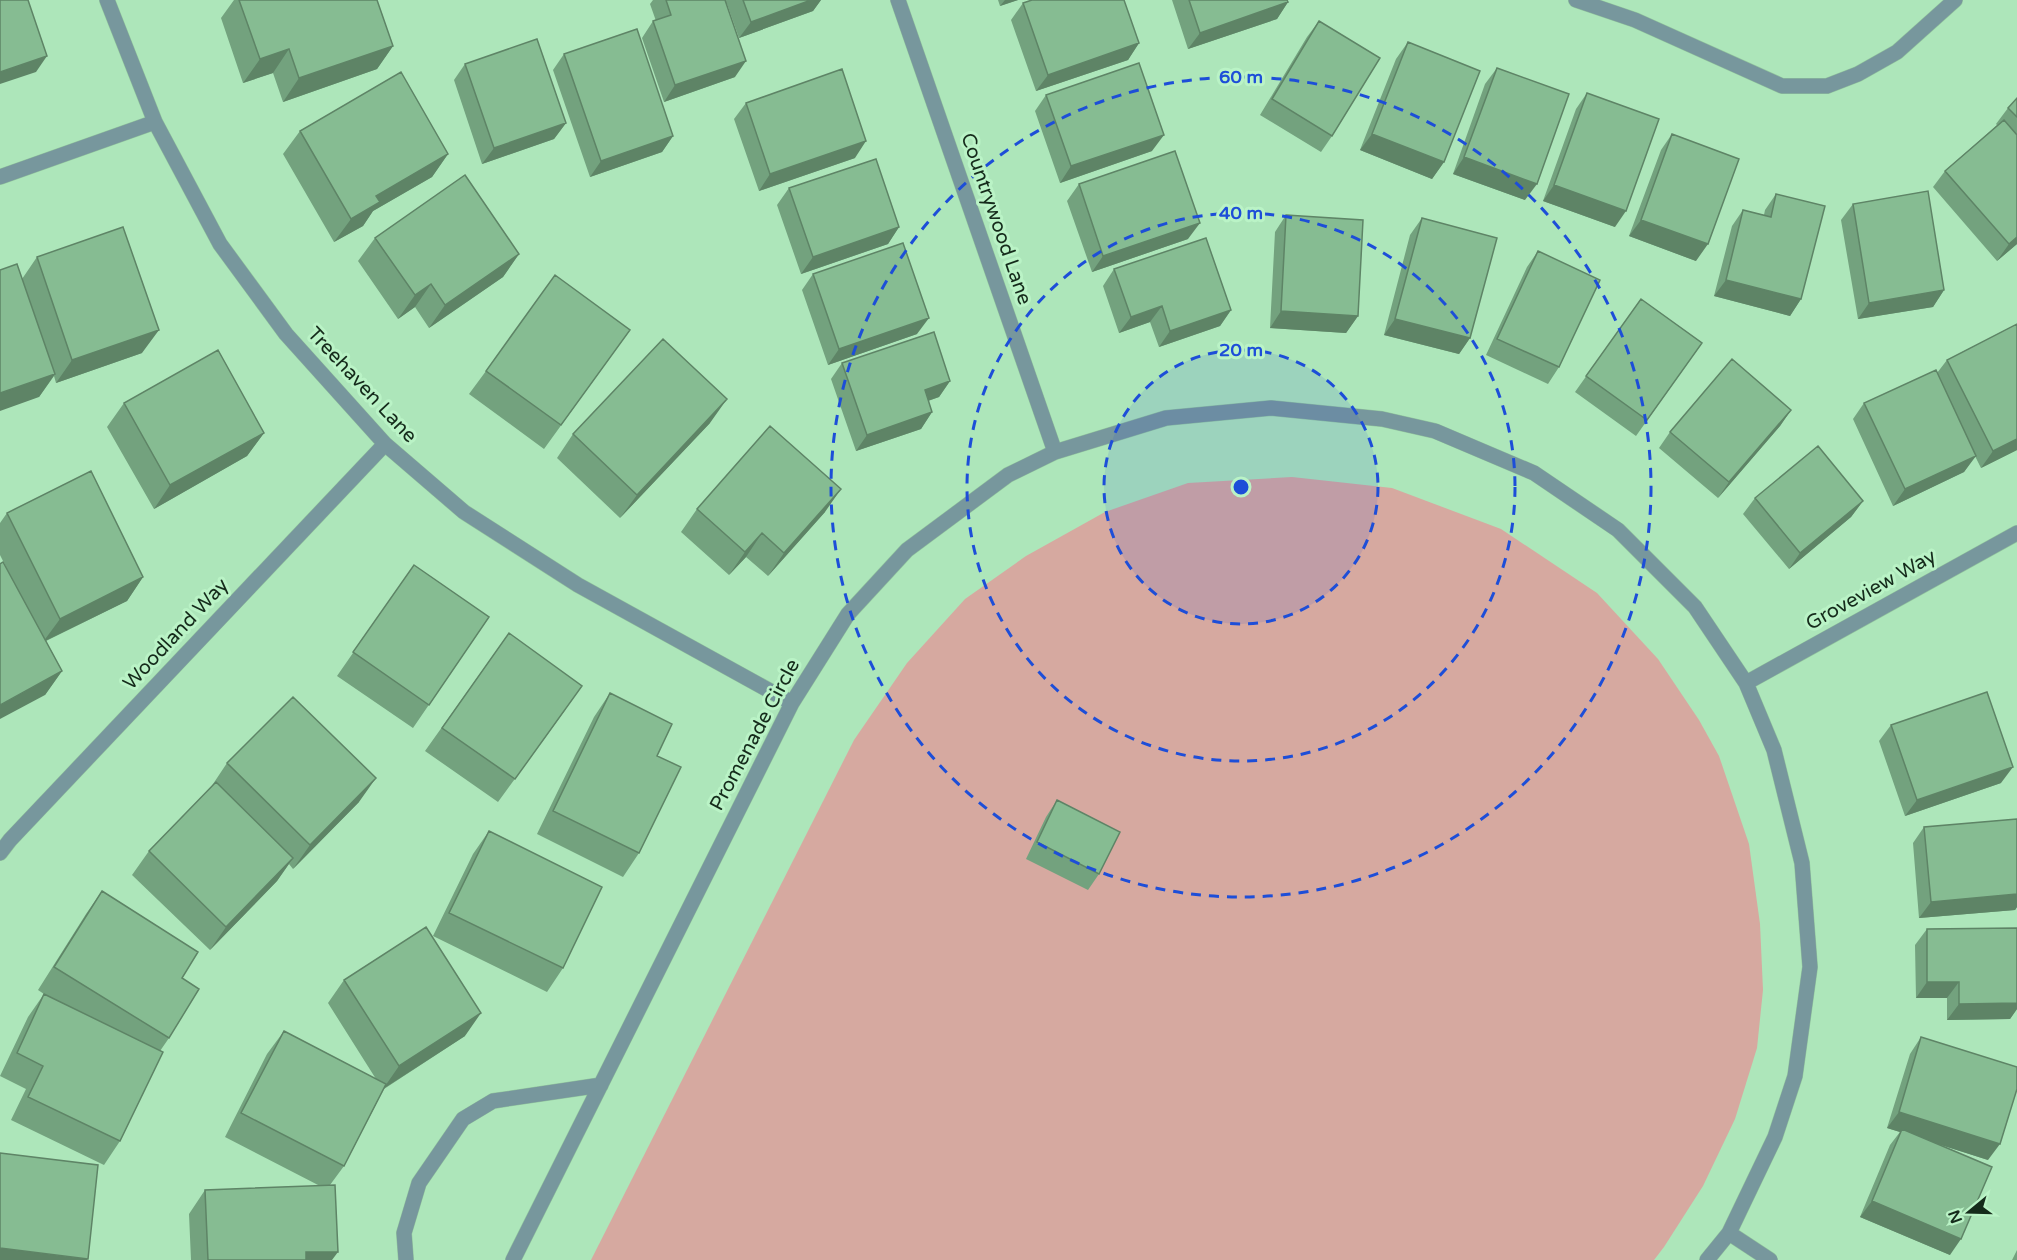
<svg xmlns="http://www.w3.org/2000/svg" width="2017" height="1260" viewBox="0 0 2017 1260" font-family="'Varela Round',sans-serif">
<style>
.green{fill:#d6a9a0}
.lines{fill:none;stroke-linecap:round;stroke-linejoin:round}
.street-casing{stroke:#92c49d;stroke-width:16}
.street{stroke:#77979d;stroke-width:15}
.wall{fill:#73a27e}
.shaded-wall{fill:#5e8466}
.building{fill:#86bc92;stroke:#5e8466;stroke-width:1.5}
.ring{fill:none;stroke:#1d4ed8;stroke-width:3;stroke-dasharray:10 8}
.labels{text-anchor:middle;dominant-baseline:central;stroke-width:6;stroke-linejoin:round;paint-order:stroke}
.street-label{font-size:20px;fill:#152b1b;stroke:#baf3c6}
.centre{fill:#1d4ed8;stroke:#baf3c6;stroke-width:3}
.ring-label{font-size:18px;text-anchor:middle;font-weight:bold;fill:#1d4ed8;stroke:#baf3c6;stroke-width:6;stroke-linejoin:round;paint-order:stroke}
</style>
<rect width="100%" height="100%" fill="#ade6ba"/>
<path class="green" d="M1292 477 1392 488 1501 529 1597 593 1658 659 1699 720 1719 756 1749 844 1760 924 1763 990 1757 1048 1735 1119 1703 1186 1664 1247 1654 1260H591L854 740 907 663 965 599 1026 556 1105 512 1188 483Z"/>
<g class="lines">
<g class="street-casing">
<path id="street" d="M107 0 155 122 220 244 286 334 385 444 464 512 578 585 792 703
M898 0 1055 452
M1576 0 1635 20 1782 86H1827L1858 74 1897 52 1955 0
M0 177 155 122
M1746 683 2017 533
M0 853 10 840 385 444
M1729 1233 1770 1260
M406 1260 404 1233 419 1183 463 1119 493 1101 601 1085
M513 1260 792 703 848 614 907 550 1008 475 1055 452 1166 418 1271 408 1382 419 1435 431 1534 473 1618 530 1695 607 1746 683 1774 750 1802 863 1810 967 1795 1076 1775 1137 1729 1233 1707 1260"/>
</g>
<use href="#street" class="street"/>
</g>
<path class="wall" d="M234 0H377L393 46 377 69 283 102 273 73 243 83 221 18Z
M653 0H821L813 11 739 38 727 4 735 77 664 102 642 38 653 21H656L650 4Z
M998 0H1018L1000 6Z
M1172 0H1287L1288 2 1277 19 1188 49Z
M1023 3 1139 43 1128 60 1036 91 1011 20Z
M1319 21 1332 136 1321 152 1260 115 1307 37Z
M1408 42 1444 162 1432 179 1360 150 1396 59Z
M564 54 673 136 662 152 590 177 553 70Z
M465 64 566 123 554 139 482 164 454 80Z
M1497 68 1525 200 1453 174 1485 84Z
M1587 93 1615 227 1543 201 1576 109Z
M1046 95 1152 151 1060 183 1035 111Z
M2017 98V244L1997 261 1933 187 1945 171 1997 125 1996 124 2008 108Z
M746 103 855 158 759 191 734 119Z
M300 131 448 154 432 177 373 211 363 226 334 242 283 154Z
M1672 134 1696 261 1629 236 1661 150Z
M1079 184 1188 239 1092 272 1067 201Z
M789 188 899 227 888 244 801 274 777 205Z
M1776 194 1801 299 1790 316 1714 296 1732 226 1743 210 1764 215 1765 210Z
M1853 204 1944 290 1933 307 1858 319 1841 220Z
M1286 215 1358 316 1346 333 1270 328 1275 232Z
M1422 218 1470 338 1459 354 1384 335 1410 235Z
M375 238 519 254 503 277 429 328 415 307 398 319 358 261Z
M1538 251 1559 367 1548 384 1486 355 1527 267Z
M37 257 142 353 56 383 54 376 39 397 22 279Z
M1114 269 1231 310 1220 326 1159 347 1150 322 1119 333 1103 286Z
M813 274 917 334 828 365 802 290Z
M1641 299 1702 343 1636 436 1575 392Z
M2017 324V450L1981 468 1975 456 1964 472 1893 506 1853 419 1864 403 1937 373 1947 360Z
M630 330 544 449 469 394 486 371Z
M842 363 950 381 939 397 928 401 932 412 921 429 856 451 831 379Z
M124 403 264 433 247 456 154 509 107 427Z
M1791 410 1780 426 1718 498 1659 448 1670 432Z
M710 423 620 518 557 458 573 434Z
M1755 498 1863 501 1851 517 1789 569 1743 514Z
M697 509 825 512 768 576 746 557 729 575 681 532Z
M7 513 143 577 127 601 46 641 62 671 45 695 16 587 0 555V523Z
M414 565 489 617 413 728 337 676Z
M509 633 566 709 498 802 425 751Z
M610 693 657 756 639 853 623 877 537 834 594 717Z
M1891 725 2001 783 1905 816 1879 741Z
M227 763 359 802 293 869 289 864 277 881 210 950 132 875 149 851 211 787Z
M1057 800 1099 874 1088 890 1026 859 1046 817Z
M2017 819V907L2015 910 1919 918 1913 843 1924 827Z
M489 831 563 968 547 992 433 936 473 854Z
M102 891 182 978 169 1038 160 1051 120 1141 104 1165 11 1120 26 1089 0 1076 28 1017 44 994 38 990 86 914Z
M2017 928V1009L2010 1019 1947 1020V998H1916L1915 945 1927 929Z
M344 980 465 1036 384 1089 344 1166 330 1185 332 1260H191L189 1214 205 1190 320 1186 225 1137 267 1054 284 1031 376 1079 328 1003Z
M1921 1037 1988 1160 1935 1143 1950 1255 1860 1217 1890 1145 1900 1132 1887 1128 1910 1054Z
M2017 1250V1260H2012Z"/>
<path class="shaded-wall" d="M811 0H821L813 11 739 38 751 22Z
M1005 0H1018L1000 6Z
M1288 2 1277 19 1188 49 1200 33Z
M1139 43 1128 60 1036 91 1048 75Z
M393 46 377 69 283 102 299 78Z
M289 49 273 73 243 83 260 59Z
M47 56 36 72 0 84V72Z
M746 61 735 77 664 102 675 85Z
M566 123 554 139 482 164 494 148Z
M1372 134 1444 162 1432 179 1360 150Z
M1164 135 1152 151 1060 183 1071 166Z
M673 136 662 152 590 177 601 161Z
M866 141 855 158 759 191 770 174Z
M448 154 432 177 373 211 363 226 334 242 351 219 376 196Z
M1464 157 1537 184 1525 200 1453 174Z
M1554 185 1626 211 1615 227 1543 201Z
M1641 220 1708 244 1696 261 1629 236Z
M1200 223 1188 239 1092 272 1103 256Z
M899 227 888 244 801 274 813 257Z
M2017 237V244L1997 261 2009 244Z
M519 254 503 277 429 328 445 305Z
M1726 280 1801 299 1790 316 1714 296Z
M431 284 415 307 398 319 415 295Z
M1944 290 1933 307 1858 319 1869 303Z
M1162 306 1150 322 1119 333 1131 317Z
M1231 310 1220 326 1159 347 1170 331Z
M1281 311 1358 316 1346 333 1270 328Z
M929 318 917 334 828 365 839 349Z
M1395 319 1470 338 1459 354 1384 335Z
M159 330 142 353 56 383 72 360Z
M55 374 39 397 0 411V393Z
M950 381 939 397 913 406 925 390Z
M727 399 710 423 620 518 637 495Z
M1791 410 1780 426 1718 498 1729 482Z
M932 412 921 429 856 451 867 435Z
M264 433 247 456 154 509 170 485Z
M2017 439V450L1981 468 1993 451Z
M1976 456 1964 472 1893 506 1905 489Z
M841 489 825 512 768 576 784 553Z
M1863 501 1851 517 1789 569 1800 553Z
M762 533 746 557 729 575 745 552Z
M143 577 127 601 43 642 60 619Z
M62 671 45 695 0 719V705Z
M2013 767 2001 783 1905 816 1917 800Z
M376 778 359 802 293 869 310 845Z
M293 858 277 881 210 950 226 927Z
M2017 894V907L2015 910 1919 918 1931 902Z
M1927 982H1959L1947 998H1916Z
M2017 1003V1009L2010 1019 1947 1020 1959 1004Z
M481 1013 465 1036 383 1089 399 1066Z
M1899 1112 2000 1144 1988 1160 1900 1132 1902 1129 1900 1132 1887 1128Z
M1872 1201 1961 1239 1950 1255 1860 1217Z
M0 1248 88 1259 87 1260H0Z
M306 1252H338L332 1260H301Z"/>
<path class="building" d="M0 0H28L47 56 0 72Z
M239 0H377L393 46 299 78 289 49 260 59Z
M666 0H725L746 61 675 85 653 21 671 15Z
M743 0H811L751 22Z
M1032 0H1124L1139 43 1048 75 1023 3Z
M1189 0H1287L1288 2 1200 33Z
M1319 21 1380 58 1332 136 1272 99Z
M637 29 673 136 601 161 564 54Z
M537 39 566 123 494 148 465 64Z
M1408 42 1480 71 1444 162 1372 134Z
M1139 63 1164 135 1071 166 1046 95Z
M1497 68 1569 94 1537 184 1464 157Z
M842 69 866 141 770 174 746 103Z
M401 72 448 154 376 196 380 202 351 219 300 131Z
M1587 93 1659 119 1626 211 1554 185Z
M2017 98V117L2008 108Z
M2004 120 2017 135V237L2009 244 1945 171Z
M1672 134 1739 159 1708 244 1641 220Z
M1175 151 1200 223 1103 256 1079 184Z
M876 159 899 227 813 257 789 188Z
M465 175 519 254 445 305 431 284 415 295 375 238Z
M1928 191 1944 290 1869 303 1853 204Z
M1776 194 1825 206 1801 299 1726 280 1743 210 1771 217Z
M1286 215 1363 220 1358 316 1281 311Z
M1422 218 1497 238 1470 338 1395 319Z
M123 227 159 330 72 360 37 257Z
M1206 238 1231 310 1170 331 1162 306 1131 317 1114 269Z
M903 243 929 318 839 349 813 274Z
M1538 251 1600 280 1559 367 1497 339Z
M17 264 55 374 0 393V270Z
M555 275 630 330 561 425 486 371Z
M1641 299 1702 343 1647 420 1586 376Z
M2017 324V439L1993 451 1947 360Z
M934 332 950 381 925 390 932 412 867 435 842 363Z
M663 339 727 399 637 495 573 434Z
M218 350 264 433 170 485 124 403Z
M1732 359 1791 410 1729 482 1670 432Z
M1936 370 1976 456 1905 489 1864 403Z
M770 426 841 489 784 553 762 533 745 552 697 509Z
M1818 446 1863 501 1800 553 1755 498Z
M91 471 143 577 60 619 7 513Z
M3 562 62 671 0 705V564Z
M414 565 489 617 429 705 353 652Z
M509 633 582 686 515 779 442 728Z
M1987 692 2013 767 1917 800 1891 725Z
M610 693 672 724 657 756 681 767 639 853 553 811Z
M293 697 376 778 310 845 227 763Z
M216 782 293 858 226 927 149 851Z
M1057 800 1120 832 1099 874 1037 842Z
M2017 819V894L1931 902 1924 827Z
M489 831 602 887 563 968 449 913Z
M102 891 198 952 182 978 199 989 169 1038 54 967Z
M426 927 481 1013 399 1066 344 980Z
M2017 928V1003L1959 1004V982H1927V929Z
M44 994 163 1052 120 1141 28 1097 43 1066 17 1053Z
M284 1031 386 1084 344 1166 241 1113Z
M1921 1037 2017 1067V1089L2000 1144 1899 1112Z
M1902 1129 1992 1167 1961 1239 1872 1201Z
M0 1153 98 1165 88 1259 0 1248Z
M335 1185 338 1252H306V1260H208L205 1190Z"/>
<circle cx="1241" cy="487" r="137" fill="#1d4ed8" fill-opacity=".12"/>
<g class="ring">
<circle cx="1241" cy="487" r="137"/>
<circle cx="1241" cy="487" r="274"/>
<circle cx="1241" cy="487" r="410"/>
</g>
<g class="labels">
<g class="street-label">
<text transform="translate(996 219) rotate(71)">Countrywood Lane</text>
<text transform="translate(362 385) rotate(47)">Treehaven Lane</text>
<text transform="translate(1871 590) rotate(-29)">Groveview Way</text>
<text transform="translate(176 634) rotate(-47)">Woodland Way</text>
<text transform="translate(755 735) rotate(-62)">Promenade Circle</text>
</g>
</g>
<circle cx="1241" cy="487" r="9" class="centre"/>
<g class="ring-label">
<text x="1241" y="83">60 m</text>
<text x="1241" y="219">40 m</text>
<text x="1241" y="356">20 m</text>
</g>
<g transform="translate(1969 1212) rotate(251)" stroke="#baf3c6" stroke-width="4.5" paint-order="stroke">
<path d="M0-4.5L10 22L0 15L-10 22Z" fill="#152b1b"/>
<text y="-9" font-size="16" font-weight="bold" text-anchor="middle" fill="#152b1b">N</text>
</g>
</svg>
